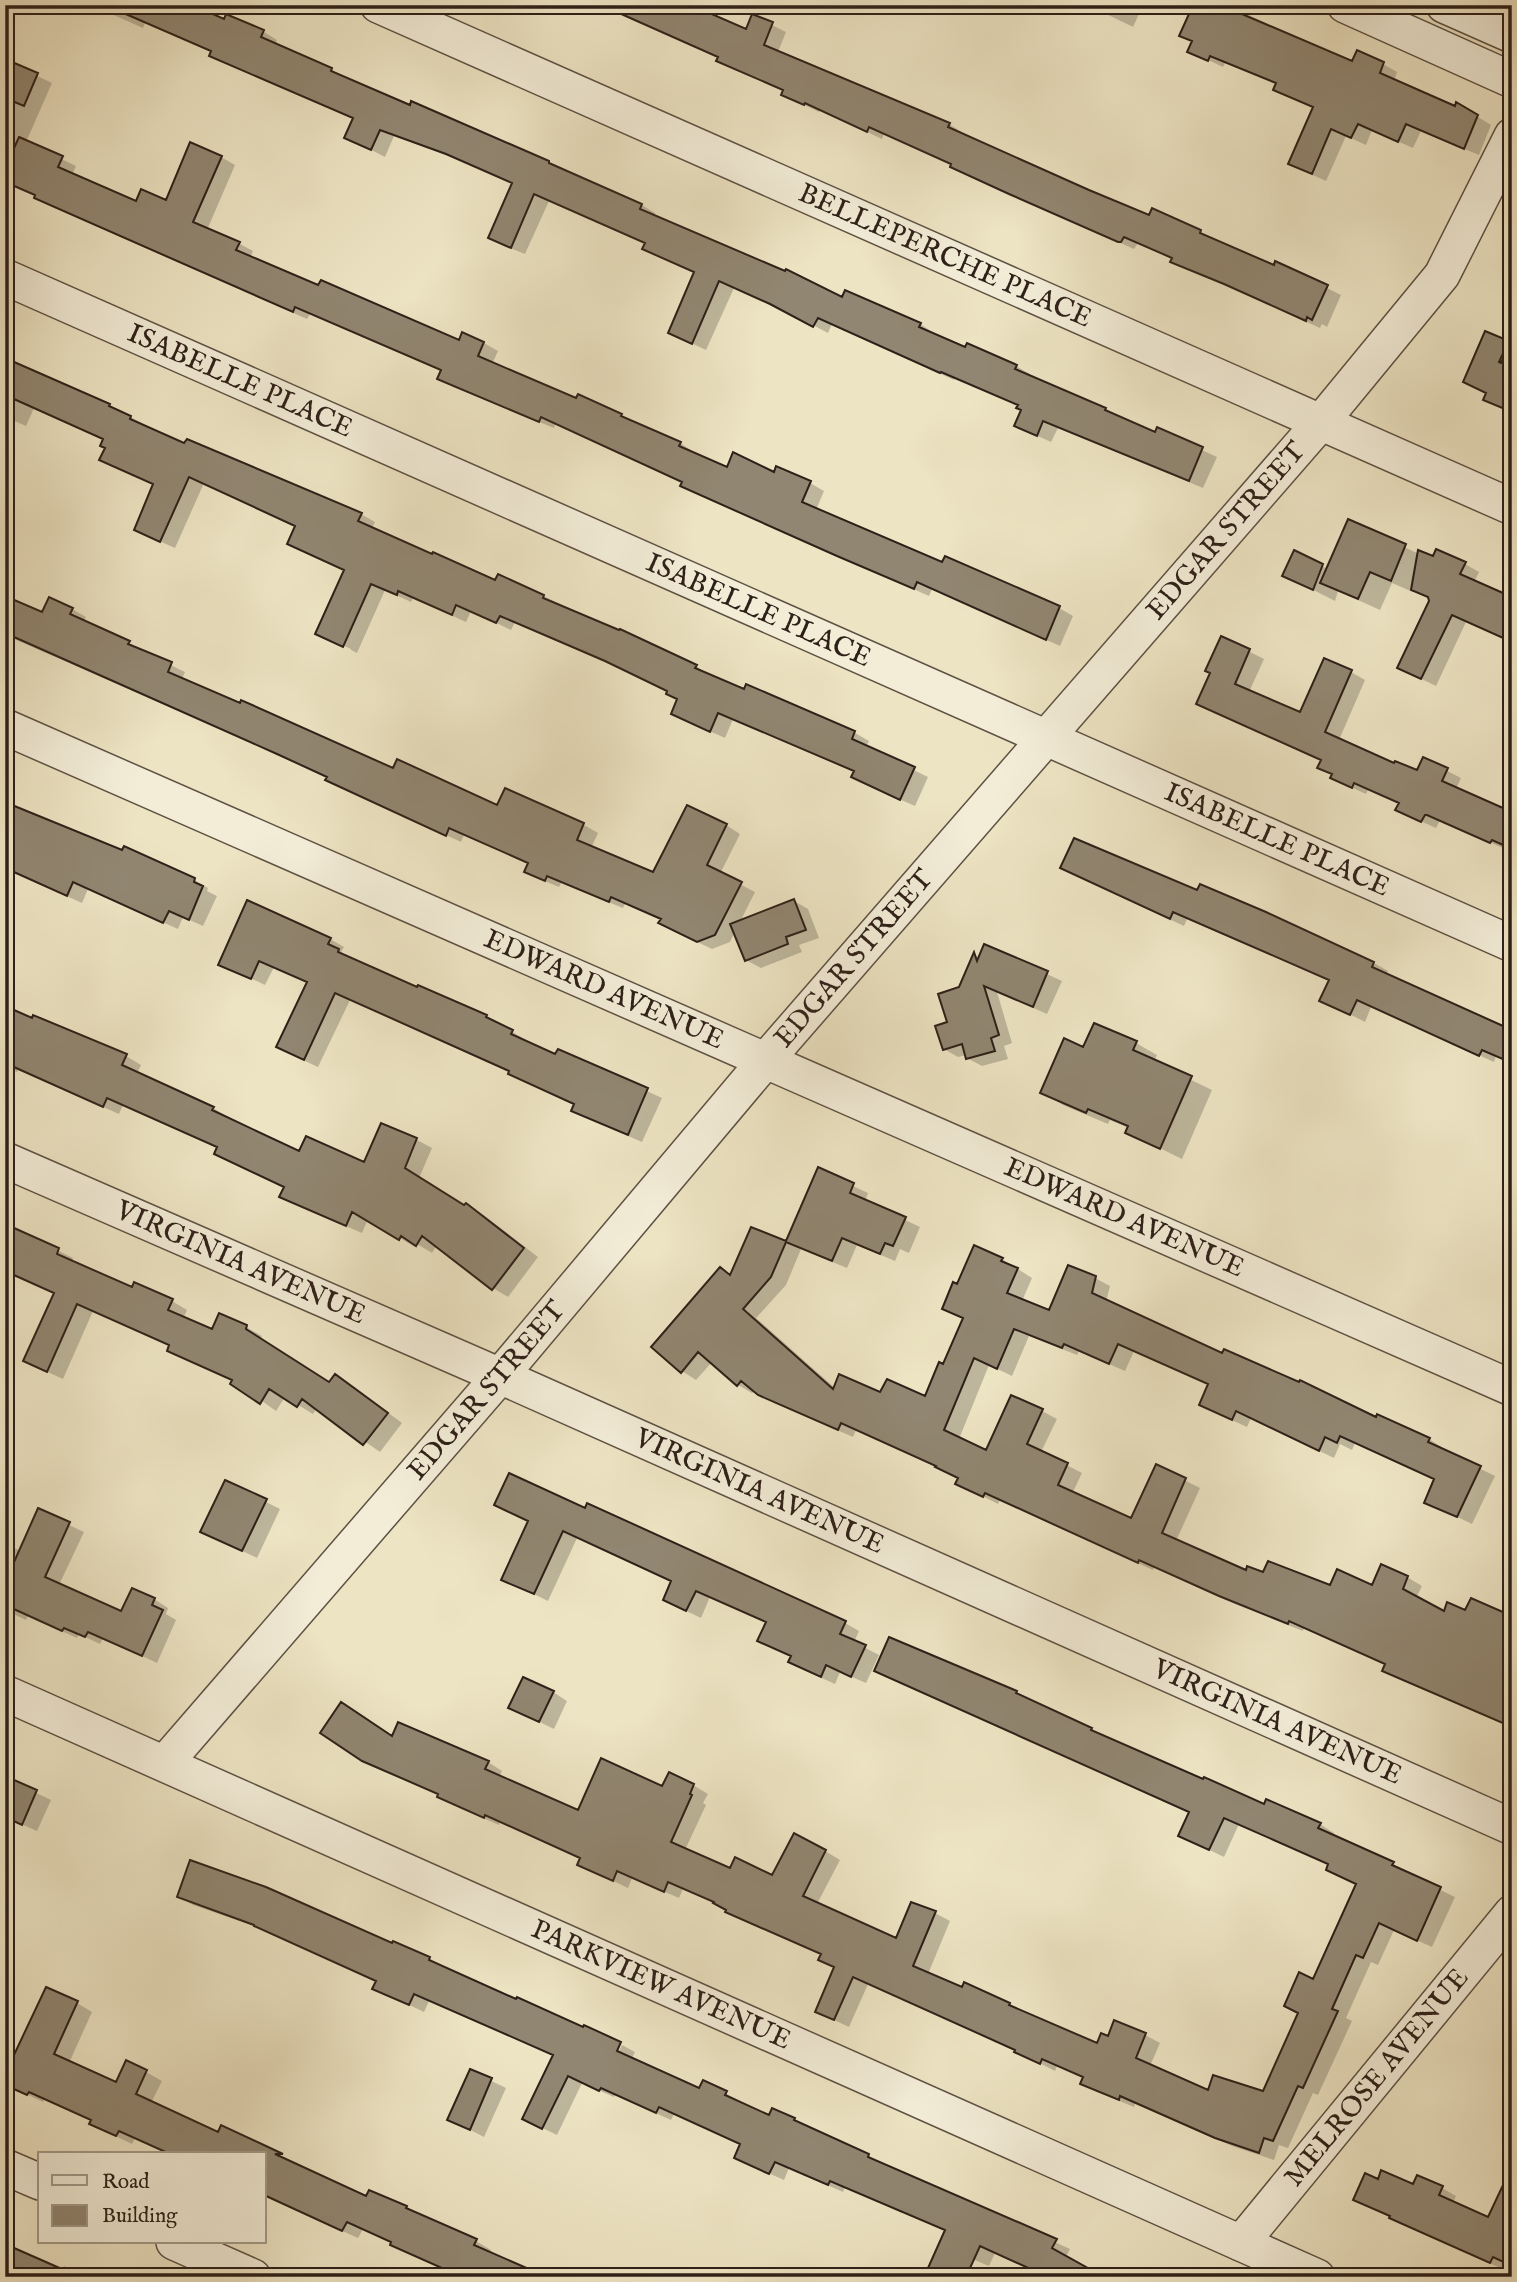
<svg xmlns="http://www.w3.org/2000/svg" width="1517" height="2282" viewBox="0 0 1517 2282" font-family="'IM FELL English',serif">
<style>
.shadow{fill:#0003}
.building{fill:#918671;stroke:#2e2018;stroke-width:2}
.lines{fill:none;stroke-linecap:round;stroke-linejoin:round}
.street-casing{stroke:#5e5143;stroke-width:38}
.street{stroke:#f3edd8;stroke-width:35}
.labels{text-anchor:middle;dominant-baseline:central;stroke-width:7;stroke-linejoin:round;paint-order:stroke}
.street-label{font-size:28px;fill:#2e2018;stroke:#f3edd8}
</style>
<rect width="100%" height="100%" fill="#ede4c3"/>
<filter id="stains"><feTurbulence type="fractalNoise" baseFrequency=".00286" numOctaves="4"/><feColorMatrix values="0 0 0 0 .2 0 0 0 0 .09 0 0 0 0 .02 0 0 0 .5 -.17"/></filter>
<radialGradient id="worn" r=".72"><stop offset=".6" stop-color="#630" stop-opacity="0"/><stop offset="1" stop-color="#630" stop-opacity=".3"/></radialGradient>
<path class="shadow" d="M91 5H187L225 22 227 16 264 32 277 40 275 45 331 69 345 79 549 163 562 171 642 205 655 213 654 217 843 299 920 324 934 333 933 335 1016 366 1030 374 1029 377 1119 418 1156 434 1158 430 1217 457 1203 488 1058 428 1051 442 1031 433 1023 410 1019 406 955 378 954 380 832 324 828 333 786 311 734 288 706 350 670 333 696 273 644 248 646 243 549 201 525 254 505 246 491 238 514 184 462 161 394 136 385 157 346 137 354 119 225 63 212 52 145 23 143 28Z
M600 5H722L717 18 746 32 753 16 786 32 778 52 949 124 963 133 962 135 1150 217 1200 232 1275 267 1276 263 1341 295 1327 327 1322 324 1320 328 1240 291 1186 269 1172 261 1173 259 1138 243 1134 249 1025 201 966 174 953 164 884 134 882 139 820 110 819 112 798 102 784 94 785 91 733 69 719 60V58Z
M1088 5H1143L1133 27Z
M1194 5H1227L1353 63 1357 53 1383 64 1397 72 1394 81 1456 108 1457 104 1491 125 1479 155 1421 131 1413 148 1372 130 1366 145 1346 136 1326 181 1304 171 1290 163 1314 108 1275 89 1277 84 1225 63 1223 67 1189 51 1193 42 1181 35Z
M8 62 52 83 26 142 76 166 72 175 137 203 167 202 221 157 235 165 207 230 234 258 240 244 253 251 250 258 460 342 463 335 484 343 498 351 492 364 577 401 579 396 680 443 694 452 693 454 727 469 775 474 810 483 824 491 816 510 943 564 1059 608 1073 616 1060 646 932 589 929 596 697 494 683 485 684 483 555 424 554 428 453 387 439 379 442 371 310 314 307 319 50 206 37 196 16 187 5 181V69Z
M1508 343 1512 345V412L1485 399 1488 394 1479 389Z
M5 360 110 406 185 446 187 441 361 514 375 522 372 529 496 582 499 576 696 666 709 676 745 692 811 713 855 733 869 741 866 747 928 777 915 806 867 785 853 777 855 772 733 719 725 738 687 721 679 700 669 691 515 622 511 630 471 611 466 622 413 598 411 602 385 590 357 653 351 650V649L329 639 345 571 289 543 296 527 204 483 175 548 150 537 155 485 102 459 107 448 105 440 34 408 26 426 5 417Z
M1349 521 1419 554 1465 564 1479 572 1474 582 1512 641 1466 622 1436 686 1399 668 1430 598 1414 589 1413 592 1392 583 1380 610 1338 591 1335 601 1284 575 1295 553 1328 569Z
M5 598 43 615 72 609 86 617 83 623 185 672 182 679 394 770 498 807 506 791 584 825 598 833 591 848 654 875 726 825 740 834 720 874 755 892 740 922 794 901 808 909 819 938 799 945 802 952 761 968 746 960 735 931 730 942 712 949 674 931 662 920 625 904 623 908 561 883 559 887 540 879 530 864 464 835 461 842 342 787 328 777 293 761 5 635Z
M1222 638 1264 659 1249 692 1301 714 1351 672 1365 680 1339 740 1417 772 1424 759 1461 778 1456 789 1512 814V849L1506 847 1505 849 1443 822H1439L1436 828 1411 817 1400 804 1368 790 1366 794 1346 785 1333 775 1322 761 1198 703 1212 673Z
M5 804 63 829 194 880 208 888 207 891 217 896 203 926 183 917 178 929 88 889 82 903 5 868Z
M1076 876 1198 892 1265 914 1374 963 1388 971 1386 975 1512 1030V1063L1496 1056 1494 1062 1371 1007 1365 1022 1322 1000 1330 981 1187 919 1184 926Z
M330 939 344 947 341 952 352 960 486 1016 526 1040 525 1042 556 1056 559 1051 662 1098 642 1142 587 1118 573 1110 575 1105 524 1082 511 1072 350 1000 318 1067 292 1055 308 983 274 967 265 985 220 964Z
M985 946 1062 981 1047 1014 997 992 1012 1043 1004 1046 1008 1059 982 1066 967 1058 966 1055 958 1057 944 1049 949 1023 960 989 975 955 980 958Z
M5 1008 126 1056 141 1065 137 1074 213 1108 228 1117 227 1119 300 1154 365 1164 382 1125 417 1140 432 1148 419 1178 465 1207 467 1205 482 1214 538 1257 508 1297 493 1288 437 1245 432 1253 417 1244 415 1247 368 1219 362 1233 297 1205 281 1196 285 1187 219 1148 123 1105 119 1114 18 1070 17 1072 5 1067Z
M1136 1043 1157 1055 1154 1062 1212 1090 1182 1159 1127 1132 1129 1128 1110 1120 1108 1124 1063 1105 1042 1092 1084 1049Z
M819 1170 868 1193 865 1201 920 1227 909 1253 900 1249 895 1261 857 1245 847 1268 801 1249 786 1285 756 1318 835 1388 926 1398 944 1366 964 1319 944 1309 958 1287 975 1247 1002 1259 1032 1278 1022 1301 1050 1312 1095 1278 1110 1286 1106 1302 1223 1355 1429 1439 1443 1448 1442 1450 1495 1476 1472 1524 1426 1502 1436 1479 1355 1443 1352 1450 1340 1444 1334 1458 1251 1418 1247 1427 1216 1413 1201 1404 1210 1385 1134 1351 1125 1371 1079 1351 1077 1355 1029 1336 1012 1376 989 1365 959 1439 987 1452 1042 1411 1057 1419 1041 1452 1082 1473 1072 1494 1132 1520 1156 1466 1200 1488 1176 1541 1247 1573 1330 1587H1373L1407 1577 1422 1586 1416 1598 1444 1613 1512 1641V1727L1398 1679 1384 1671 1386 1665 1304 1628 1303 1631 1235 1604 1154 1567 1153 1570 1000 1500 998 1504 957 1483 959 1479 937 1467 856 1430 853 1437 774 1403 755 1391 752 1393 738 1385 712 1362 696 1380 682 1371 720 1269 732 1276 752 1229 787 1244Z
M5 1222 23 1231 22 1233 73 1258 72 1262 133 1289 135 1284 172 1301 187 1310 183 1319 213 1332 246 1327 262 1336 260 1339 330 1384 336 1376 351 1385 402 1423 380 1452 317 1408 313 1414 285 1397 276 1411 234 1381 169 1350 171 1346 93 1311 63 1379 41 1369 26 1361 55 1294 5 1272Z
M226 1482 280 1509 257 1558 217 1539Z
M496 1505 845 1623 859 1631 854 1642 879 1655 866 1683 840 1672 835 1684 804 1670 790 1661 792 1657 760 1640 768 1623 710 1597 701 1618 680 1608 673 1582 577 1538 548 1601 503 1579 529 1521Z
M39 1511 84 1532 59 1585 122 1614 154 1599 168 1608 166 1614 176 1620 157 1663 103 1638 100 1644 79 1634 77 1638 28 1616 26 1620 5 1610V1544L21 1551Z
M891 1678 1016 1692 1030 1702 1106 1738 1265 1807 1320 1824 1334 1833 1333 1837 1393 1864 1407 1874 1455 1897 1432 1947 1394 1930 1378 1965 1371 1962 1346 2018 1352 2021 1318 2095 1313 2093 1288 2148 1279 2145 1274 2160 1232 2146 1135 2103 1134 2107 1097 2092 1083 2083 1085 2078 1057 2066 1055 2071 1016 2051 868 1984 849 2027 832 2019 817 2011 835 1968 822 1955 742 1920 717 1904 683 1889 679 1898 632 1878 628 1888 594 1872 582 1859 500 1822 499 1825 453 1805 440 1795 363 1760 393 1738 488 1762 502 1771 499 1777 579 1813 663 1788 693 1785 708 1794 703 1803 706 1805 685 1850 731 1870 773 1877 825 1851 840 1860 817 1904 897 1941 935 1913 950 1921 928 1974 963 1990 1009 2004 1098 2046 1109 2039 1145 2035 1160 2043 1150 2066 1209 2092 1264 2093 1357 1885 1328 1869 1330 1865 1239 1824 1224 1857 1195 1843 1190 1813Z
M553 1692 567 1701 554 1729 525 1715Z
M5 1778 51 1800 37 1831 5 1817Z
M179 1897 393 1946 394 1943 430 1959 615 2060 622 2045 635 2052 631 2060 699 2091 704 2082 740 2101 739 2103 770 2117 794 2120 882 2164 1070 2249 1066 2257 1048 2277 995 2253 989 2266 955 2252 947 2231 903 2211 902 2213 845 2187 843 2192 789 2168 784 2180 750 2165 742 2145 674 2114 671 2120 615 2095 614 2097 582 2083 557 2135 538 2126 554 2056 429 2001 424 2012 374 1988 377 1982 260 1928 193 1905Z
M77 2003 92 2012 69 2063 117 2085 146 2072 162 2081 151 2103 219 2135 273 2152 367 2199 370 2192 406 2208 476 2241 491 2250 489 2254 541 2277H461L407 2253 392 2244 393 2243 363 2229 358 2238 264 2196V2154H163V2151L135 2138 132 2144 107 2132 92 2121 45 2099 43 2102 5 2084Z
M471 2071 506 2088 484 2137 449 2119Z
M1378 2181 1442 2188 1456 2196 1453 2203 1512 2228V2266L1507 2264 1505 2270 1406 2226 1370 2207Z
M64 2266 89 2277H5L62 2271Z
M909 2271 921 2277H906Z"/>
<path class="building" d="M105 5H192L224 19 226 14 264 30 261 37 332 68 331 71 410 105 411 101 549 161V163L642 204 640 209 785 271 786 269 842 297 845 290 921 323 919 327 965 347 967 343 1017 365 1015 369 1106 408 1105 410 1155 432 1157 427 1203 447 1189 481 1043 421 1037 436 1014 426 1021 410 1016 408 1018 405 941 372 940 373 818 318 813 327 770 304 719 281 692 344 668 333 694 272 642 249 645 243 534 194 511 248 488 238 512 183 446 154 380 130 371 150 344 138 353 118 209 56 211 51Z
M601 5H691L746 29 752 14 773 22 764 45 950 123 948 127 1089 190 1149 215 1152 208 1201 230 1200 233 1274 265 1275 261 1328 285 1312 320 1307 317 1306 321 1224 284 1170 262 1172 258 1124 237 1121 242H1118L1009 194 950 167 951 164 869 127 867 132 805 103 804 105 781 95 783 90 716 61 718 57Z
M1193 5H1221L1352 61 1357 50 1384 62 1380 73 1455 106 1456 102 1478 115 1464 149 1406 124 1398 142 1358 124 1351 138 1331 129 1312 174 1288 164 1313 107 1273 90 1276 83 1210 56 1208 61 1187 52 1192 41 1179 36Z
M5 59 38 73 24 106 5 98Z
M19 137 63 156 58 167 136 201 141 189 166 200 190 142 222 156 193 222 240 242 236 250 318 285 321 280 459 340 462 332 484 342 478 356 576 398 578 394 622 414 621 416 681 442 679 446 727 467 733 452 774 472 776 466 811 481 802 502 942 562 945 556 1060 606 1046 640 917 582 914 589 837 556 680 486 682 482 541 417 539 422 437 379 441 370 295 307 293 312 34 198 35 195 5 182V168Z
M1485 331 1509 341 1499 362 1501 363 1512 341V412L1483 400 1486 393 1463 382Z
M5 358 110 404 109 406 131 416 130 419 184 443 187 439 362 513 358 521 432 554 433 552 495 580 498 574 544 595 543 598 619 630 620 629 697 665 695 668 744 689 746 684 855 731 852 739 915 767 900 800 851 777 854 771 718 713 710 732 671 714 677 699 666 694 667 691 605 661 500 616 496 623 456 605 452 615 398 591 397 595 371 584 343 647 315 634 344 570 287 544 295 526 189 477 160 542 134 530 153 484 99 460 105 448 100 446 103 439 5 395Z
M1348 519 1406 544 1391 581 1370 572 1358 599 1320 583Z
M1436 549 1466 562 1460 574 1512 597V642L1452 615 1421 679 1397 668 1429 601 1428 597 1411 590 1418 550 1433 556Z
M1294 550 1323 564 1313 590 1282 576Z
M5 596 42 612 49 597 73 608 70 614 130 641 128 644 172 662 168 672 240 703 241 700 393 768 397 759 497 805 505 788 584 823 577 840 653 872 687 805 727 824 707 865 742 882 715 935 697 942 658 923 661 919 611 897 609 902 547 876 545 881 524 872 528 863 449 828 446 836 325 780 327 777 277 754 5 633Z
M1221 636 1250 649 1235 684 1300 712 1324 658 1352 670 1325 732 1394 763 1395 761 1417 770 1423 757 1448 768 1442 781 1512 812V849L1492 840 1490 843 1427 815H1425L1421 822 1395 810 1399 803 1354 783 1352 788 1330 778 1332 774 1317 768 1321 760 1196 704 1210 673 1205 671Z
M12 805 122 850 124 846 195 878 194 882 203 886 189 920 169 911 163 923 73 882 67 896 5 868V819Z
M1074 838 1197 890 1200 884 1266 912 1374 962 1372 967 1512 1030V1063L1482 1050 1479 1056 1357 1000 1350 1015 1319 1001 1329 980 1173 912 1170 919 1060 868Z
M794 899 806 930 786 937 788 944 745 961 730 924Z
M247 900 331 938 328 944 339 949 338 952 417 987 418 985 487 1015 486 1017 513 1030 511 1034 555 1054 558 1049 648 1088 628 1135 571 1111 574 1104 508 1074 509 1071 335 993 304 1060 276 1047 307 982 259 961 251 979 218 965Z
M984 944 1048 971 1033 1007 984 986 999 1035 991 1038 995 1051 966 1059 962 1044 943 1050 935 1026 947 1022 938 994 959 987 974 952 977 961Z
M5 1006 32 1018 33 1015 127 1054 122 1065 214 1107 212 1110 299 1151 306 1136 364 1162 381 1123 417 1138 405 1168 464 1205 466 1203 524 1248 492 1290 422 1236 416 1246 401 1236 399 1240 352 1212 346 1226 279 1197 284 1187 214 1154 217 1147 107 1098 103 1107 5 1063Z
M1094 1023 1137 1041 1133 1050 1192 1076 1160 1149 1125 1133 1128 1126 1088 1109 1086 1113 1040 1093 1064 1038 1083 1047Z
M818 1167 854 1183 850 1193 906 1217 893 1246 885 1243 880 1254 842 1238 832 1261 786 1242 771 1277 743 1309 833 1389 839 1374 880 1392 887 1379 925 1396 939 1362 943 1364 963 1318 942 1309 953 1282 957 1284 974 1245 1003 1258 1001 1261 1018 1268 1007 1293 1049 1310 1068 1265 1096 1276 1092 1293 1222 1353 1224 1349 1299 1382 1300 1380 1376 1417 1377 1414 1430 1438 1428 1442 1481 1466 1457 1517 1424 1503 1434 1479 1340 1436 1337 1443 1325 1437 1319 1451 1236 1411 1232 1420 1199 1405 1208 1384 1118 1344 1109 1364 1064 1344 1062 1348 1014 1329 997 1369 974 1358 944 1430 986 1450 1011 1395 1043 1409 1027 1444 1068 1463 1058 1485 1131 1518 1156 1464 1186 1478 1162 1533 1246 1570 1247 1566 1263 1572 1268 1561 1330 1585 1337 1569 1372 1585 1381 1564 1408 1576 1403 1589 1444 1611 1447 1602 1465 1610 1471 1598 1512 1616V1727L1382 1671 1385 1664 1289 1621 1288 1624 1219 1596 1139 1560 1138 1563 985 1493 983 1497 955 1484 958 1478 935 1467 936 1466 841 1423 838 1430 758 1395 741 1381 737 1386 698 1352 681 1373 651 1347 720 1267 730 1275 751 1227 786 1241Z
M5 1224 59 1248 57 1254 132 1287 134 1282 173 1299 168 1310 212 1329 219 1313 247 1325 246 1329 329 1382 335 1374 388 1413 363 1445 302 1399 297 1407 269 1389 260 1404 230 1384 232 1380 167 1351 169 1345 77 1304 47 1372 23 1361 54 1293 5 1271Z
M509 1473 585 1508 587 1503 846 1621 840 1634 866 1645 851 1677 826 1665 821 1677 788 1662 791 1656 757 1641 766 1622 696 1591 686 1611 663 1600 671 1581 563 1531 534 1594 501 1580 528 1521 494 1505Z
M225 1480 267 1499 242 1551 200 1532Z
M38 1508 70 1522 45 1577 121 1611 132 1588 155 1598 152 1605 163 1610 142 1656 88 1632 85 1637 64 1628 62 1631 5 1605V1567L11 1569Z
M889 1637 1017 1691 1016 1693 1092 1728 1091 1730 1203 1779 1204 1777 1264 1804 1266 1799 1321 1823 1318 1828 1394 1862 1392 1865 1441 1887 1417 1941 1379 1923 1363 1958 1356 1955 1332 2009 1338 2011 1303 2088 1298 2086 1273 2141 1264 2138 1259 2153 1215 2138 1120 2096 1119 2100 1080 2084 1083 2077 1042 2059 1040 2064 1014 2052 1015 2050 853 1977 834 2020 815 2012 834 1967 818 1960 821 1954 725 1912 726 1910 713 1903 714 1902 668 1882 664 1892 617 1871 613 1881 577 1865 580 1858 485 1815 484 1818 437 1797 438 1794 362 1761 320 1733 341 1702 392 1736 398 1722 489 1761 485 1769 578 1810 601 1758 662 1786 669 1772 694 1784 690 1794 692 1795 671 1842 730 1868 735 1857 772 1875 794 1833 826 1850 803 1896 896 1938 911 1902 936 1911 913 1966 962 1987 964 1982 1010 2003 1009 2005 1097 2043 1101 2033 1108 2036 1114 2020 1146 2033 1136 2058 1208 2090 1213 2075 1263 2091 1298 2013 1284 2006 1299 1972 1313 1979 1356 1884 1326 1870 1328 1864 1224 1818 1209 1850 1178 1836 1189 1812 874 1671Z
M523 1677 554 1691 539 1722 508 1708Z
M5 1776 37 1790 22 1825 5 1817Z
M190 1860 266 1887 392 1943 393 1941 430 1957 429 1960 516 1999 517 1997 583 2027 584 2025 621 2042 617 2051 699 2088 703 2080 727 2091 725 2095 769 2115 772 2108 795 2118 794 2120 869 2154 868 2157 1057 2239 1052 2248 1104 2277H1048L980 2246 966 2277H924L945 2230 830 2181 828 2185 775 2162 769 2174 734 2158 740 2144 659 2107 656 2113 601 2088 599 2091 568 2076 542 2129 522 2119 553 2055 414 1994 409 2005 372 1989 376 1981 254 1926V1925L177 1897Z
M46 1987 78 2001 54 2054 116 2082 126 2060 147 2070 136 2094 218 2132 221 2125 283 2154H275L366 2196 369 2190 407 2206 406 2208 477 2239 474 2245 547 2277H462L390 2245 391 2242 347 2222 342 2231 264 2195V2154H170L119 2131 116 2136 89 2124 91 2120 29 2092 27 2095 5 2085V2074Z
M470 2069 492 2078 470 2130 447 2120Z
M1512 2166V2266L1493 2257 1490 2263 1389 2218 1390 2216 1353 2200 1365 2173 1378 2179 1381 2170 1413 2184 1417 2175 1443 2186 1439 2195 1488 2217Z
M5 2244 80 2277H5Z"/>
<g class="lines">
<g class="street-casing">
<g id="street">
<path id="s1" d="M378 5 1512 507"/>
<path d="M1345 5 1512 80"/>
<path d="M1444 5 1512 35"/>
<path id="s2" d="M5 277 1512 944"/>
<path id="s3" d="M5 727 1512 1388"/>
<path id="s4" d="M5 1160 500 1376 1512 1827"/>
<path id="s5" d="M5 1693 1317 2277"/>
<path id="s6" d="M165 1763 500 1376 765 1061 1321 422 1442 275 1512 136"/>
<path d="M5 2167 40 2182"/>
<path d="M174 2242 253 2277"/>
<path id="s7" d="M1241 2243 1512 1913"/>
</g>
</g>
<use href="#street" class="street"/>
</g>
<g class="labels">
<g class="street-label">
<text stroke="none"><textPath href="#s1" startOffset="620">BELLEPERCHE PLACE</textPath></text>
<text stroke="none"><textPath href="#s2" startOffset="257">ISABELLE PLACE</textPath></text>
<text stroke="none"><textPath href="#s6" startOffset="1626">EDGAR STREET</textPath></text>
<text stroke="none"><textPath href="#s2" startOffset="824">ISABELLE PLACE</textPath></text>
<text stroke="none"><textPath href="#s2" startOffset="1391">ISABELLE PLACE</textPath></text>
<text stroke="none"><textPath href="#s6" startOffset="1059">EDGAR STREET</textPath></text>
<text stroke="none"><textPath href="#s3" startOffset="654">EDWARD AVENUE</textPath></text>
<text stroke="none"><textPath href="#s3" startOffset="1222">EDWARD AVENUE</textPath></text>
<text stroke="none"><textPath href="#s4" startOffset="257">VIRGINIA AVENUE</textPath></text>
<text stroke="none"><textPath href="#s6" startOffset="492">EDGAR STREET</textPath></text>
<text stroke="none"><textPath href="#s4" startOffset="824">VIRGINIA AVENUE</textPath></text>
<text stroke="none"><textPath href="#s4" startOffset="1391">VIRGINIA AVENUE</textPath></text>
<text stroke="none"><textPath href="#s5" startOffset="718">PARKVIEW AVENUE</textPath></text>
<text stroke="none"><textPath href="#s7" startOffset="214">MELROSE AVENUE</textPath></text>
</g>
</g>
<rect width="1517" height="2282" fill="none" stroke="#ede4c3" stroke-width="28"/>
<rect x="7" y="7" width="1503" height="2268" fill="none" stroke="#2e2018" stroke-width="3.5"/>
<rect x="14" y="14" width="1489" height="2254" fill="none" stroke="#2e2018" stroke-width="2"/>
<rect x="38" y="2152" width="228" height="91" fill="#f3edd8" stroke="#a49b8b" stroke-width="2"/>
<rect x="52" y="2175" width="35" height="10" fill="#f3edd8" stroke="#a49b8b" stroke-width="2"/>
<text x="102" y="2188" font-size="21" fill="#2e2018">Road</text>
<rect x="52" y="2205" width="35" height="21" fill="#918671" stroke="#a49b8b" stroke-width="2"/>
<text x="102" y="2222" font-size="21" fill="#2e2018">Building</text>
<rect width="100%" height="100%" filter="url(#stains)"/>
<rect width="100%" height="100%" fill="url(#worn)"/>
</svg>
